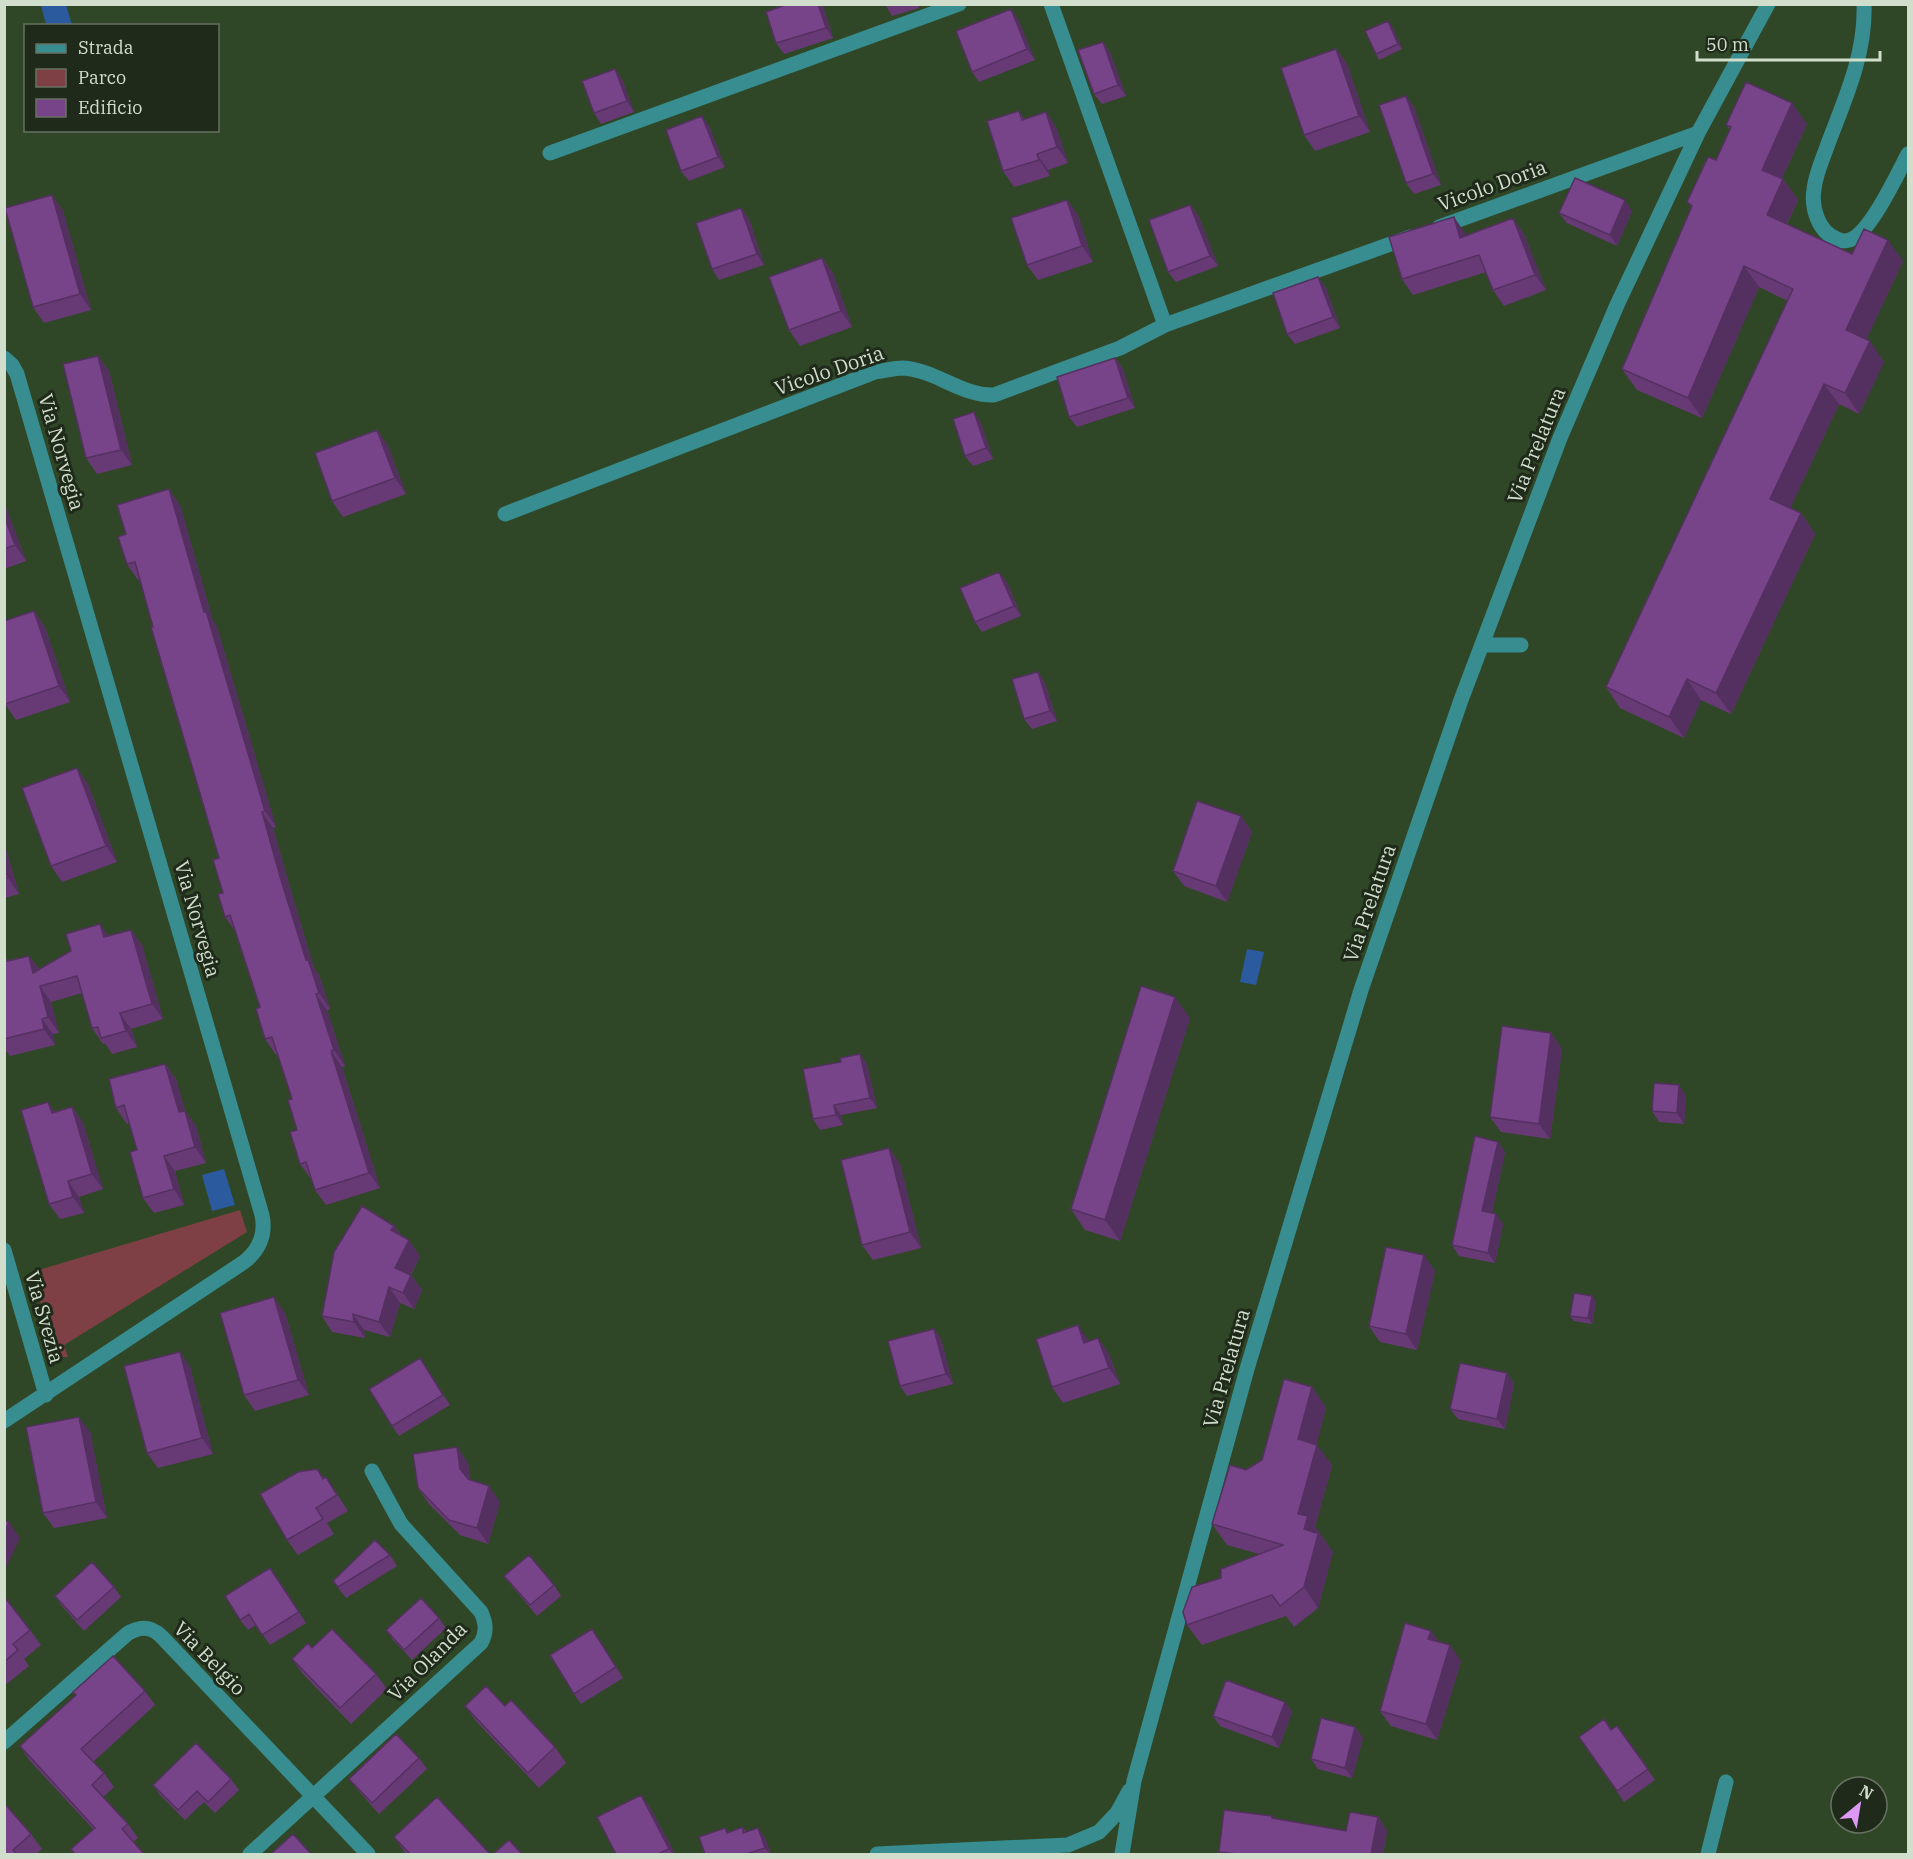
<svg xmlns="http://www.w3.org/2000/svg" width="1913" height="1859" viewBox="0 0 1913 1859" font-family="'IBM Plex Serif',serif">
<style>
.green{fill:#7e4044}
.water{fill:#2b5b9e}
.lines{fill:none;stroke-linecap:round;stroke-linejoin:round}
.minor{stroke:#378d8f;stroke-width:15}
.wall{fill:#673a76}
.shaded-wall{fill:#543060}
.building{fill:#784489;stroke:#543060;stroke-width:1.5}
.labels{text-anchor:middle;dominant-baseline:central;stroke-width:6;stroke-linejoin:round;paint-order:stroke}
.street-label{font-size:20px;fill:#d0decb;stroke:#1f2a1b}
</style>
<rect width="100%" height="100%" fill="#304727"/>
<path class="green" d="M240 1210 247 1232 64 1345 68 1357H60L54 1352 32 1272Z"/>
<path class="water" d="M45 4 66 5 72 25H46L41 5Z
M1247 949 1264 952 1256 985 1240 982Z
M224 1169 235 1205 212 1211 202 1175Z"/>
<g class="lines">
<path class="minor" d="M1051 4 1165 325 1410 237
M1864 4C1866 52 1846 97 1829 141 1824 156 1816 172 1814 189 1811 207 1818 232 1837 239 1842 242 1849 241 1854 238 1873 226 1897 175 1908 154
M550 153 959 4
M1439 227 1698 133
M4 358 12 365 17 374 262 1215C266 1234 259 1250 244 1262L4 1421
M505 514 875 372C884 371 894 368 903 368 936 370 961 396 994 395L1120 348 1165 325
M1482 645H1521
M4 1250 46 1395
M4 1742 127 1634C140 1626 151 1626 162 1637L368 1854
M250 1854 481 1643C487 1632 486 1623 481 1612L401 1524 372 1471
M877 1854 1068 1845 1099 1832 1117 1813 1129 1791
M1122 1854 1134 1781 1247 1369 1361 990 1461 700 1560 438 1617 305 1698 133 1768 4
M1708 1854 1726 1782"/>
</g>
<path class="wall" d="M885 4H918L919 8 892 16Z
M823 6 833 38 784 54 776 43Z
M1018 19 1035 60 979 82 972 72Z
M1392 26 1402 49 1379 60 1376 54Z
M1336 49 1347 64 1370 132 1315 151 1304 135Z
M1110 52 1126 96 1102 104 1094 94Z
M622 79 634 112 601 124 594 113Z
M1406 96 1414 107 1441 185 1414 194 1406 183Z
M1019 111 1024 119 1046 112 1056 127 1068 163 1048 170 1050 176 1014 187 1003 171Z
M1807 124 1782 178 1783 179 1798 200 1787 224 1852 254 1903 261 1866 339 1884 362 1859 414 1839 404 1790 508 1801 513 1815 534 1731 714 1701 700 1684 738 1620 708 1606 687 1788 301 1759 287 1702 418 1637 390 1622 369 1692 208 1687 202 1716 160 1730 129 1726 125Z
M709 126 725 167 689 181 681 171Z
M52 195 63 211 91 310 44 323 33 307Z
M1067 200 1078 215 1093 262 1038 280 1027 265Z
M1190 205 1198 215 1218 266 1176 282 1168 272Z
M741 208 749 219 764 265 719 280 712 269Z
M1632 211 1617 246 1567 223 1559 213Z
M1465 233 1466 236 1524 234 1546 290 1504 306 1493 290 1486 272 1413 295 1402 279Z
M822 258 833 273 852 327 800 346 789 330Z
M1326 288 1340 328 1295 344 1287 334Z
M98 356 109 371 132 465 97 474 86 458Z
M1115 358 1123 369 1135 408 1077 427 1069 417Z
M981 423 993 459 973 466 965 456Z
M377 430 388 446 406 494 343 517 332 501Z
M4 502 26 561 4 569Z
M180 505 213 621 217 627 276 827 273 828 292 895 314 968 319 975 330 1009 327 1010 345 1066 342 1067 380 1188 326 1205 315 1190 311 1179 300 1164 297 1130 292 1099 278 1054 276 1055 265 1039 260 1007 236 932 225 917 219 858 140 580H138L127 564 126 534Z
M1007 582 1021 616 982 632 975 622Z
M34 611 45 627 70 702 16 720 5 704Z
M1038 672 1045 683 1057 721 1032 729 1024 719Z
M88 784 117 862 62 882 51 866Z
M1241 816 1252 832 1227 902 1184 886 1173 871Z
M4 843 19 894 4 898Z
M100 924 108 936 131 930 142 945 163 1019 131 1029 137 1047 112 1054 105 1043 103 1044 92 1028 82 993 51 1002 59 1033 53 1034 55 1045 10 1056 4 1048V956L8 961 29 956 39 969 71 951Z
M1190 1018 1120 1241 1085 1230 1071 1209Z
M1551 1033 1562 1049 1550 1139 1501 1132 1490 1117Z
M165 1064 176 1079 185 1111 196 1126 206 1163 175 1171 184 1205 154 1213 143 1198 137 1150 129 1123 127 1124 116 1108Z
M867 1064 877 1108 841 1115 843 1125 820 1130 813 1119Z
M1686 1096 1684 1124 1659 1122 1652 1111Z
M72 1107 83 1123 103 1189 79 1197 84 1213 60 1219 49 1204Z
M889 1148 900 1164 921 1248 873 1260 862 1245Z
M1505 1152 1492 1213 1503 1224 1495 1263 1459 1256 1452 1245Z
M394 1226 402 1236 420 1256 411 1275 422 1290 414 1309 400 1303 390 1337 364 1330 365 1338 332 1332 322 1316Z
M1435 1271 1417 1350 1380 1342 1369 1326Z
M1596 1301 1592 1324 1574 1321 1570 1316Z
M285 1313 309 1395 255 1411 244 1395Z
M934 1329 941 1339 953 1384 907 1396 900 1386Z
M1098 1338 1109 1354 1120 1384 1063 1403 1052 1387 1089 1341Z
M190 1367 213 1454 158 1468 147 1453Z
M427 1369 450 1405 399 1436 392 1426Z
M1507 1373 1514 1384 1505 1429 1458 1419 1450 1409Z
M1312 1387 1326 1408 1316 1445 1332 1465 1315 1527 1333 1552 1318 1608 1294 1627 1286 1616 1202 1645 1187 1625 1221 1578 1259 1554 1227 1545 1212 1524 1246 1470 1262 1460Z
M90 1432 107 1518 54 1528 43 1513Z
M457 1447 468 1463 470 1480 500 1502 488 1544 460 1535 429 1504 418 1488Z
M317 1469 324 1478 326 1477 348 1511 327 1523 334 1534 298 1555 287 1540Z
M390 1555 397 1566 346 1598 333 1581Z
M270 1568 306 1623 270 1645 256 1625 248 1630 240 1620Z
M504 1576 554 1585 561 1596 537 1616 512 1586Z
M114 1587 121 1597 84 1631 62 1606 55 1596Z
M4 1600 30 1630 41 1645 24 1659 29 1666 4 1686Z
M439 1618 446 1628 412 1660 393 1640 386 1630Z
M592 1629 623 1678 581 1704 574 1694Z
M1431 1631 1439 1642 1461 1661 1437 1740 1391 1726 1380 1711Z
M312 1648 376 1674 387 1689 351 1724 303 1674 292 1659Z
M145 1691 155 1705 93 1762 104 1773 114 1787 103 1797 128 1824 138 1838 133 1842 144 1854H75L71 1849 93 1829 30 1761 20 1746 76 1695 73 1692Z
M1285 1702 1292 1712 1279 1748 1220 1726 1213 1716Z
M465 1706H505L555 1747 566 1763 539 1788 476 1721Z
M1617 1726 1655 1780 1624 1802 1579 1737 1612 1730Z
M1355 1727 1363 1738 1352 1778 1318 1769 1311 1759Z
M419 1758 427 1769 379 1814 357 1789 349 1779Z
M231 1779 239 1790 215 1813 204 1802 185 1820 160 1795 153 1785Z
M641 1795 652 1811 675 1854H616Z
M1272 1816 1273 1818 1346 1831 1378 1817 1387 1831 1383 1854H1221L1219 1852Z
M743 1827 746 1832 765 1838 771 1854H705L728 1832Z
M31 1834 42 1849 36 1854H4Z
M394 1837 490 1854H406Z"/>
<path class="shaded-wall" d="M818 4H821L823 6 833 38 826 28Z
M1011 9 1018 19 1035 60 1027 49Z
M1388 21 1392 26 1402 49 1398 44Z
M1103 42 1110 52 1126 96 1118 85Z
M1336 49 1347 64 1370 132 1359 116Z
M615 69 622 79 634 112 627 101Z
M1406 96 1414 107 1441 185 1433 174Z
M1792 103 1807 124 1776 190 1762 170Z
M1046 112 1056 127 1068 163 1057 147Z
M702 116 709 126 725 167 718 157Z
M1037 154 1048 170 1050 176 1039 160Z
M1783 179 1798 200 1781 235 1767 215Z
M52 195 63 211 91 310 80 294Z
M1067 200 1078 215 1093 262 1082 246Z
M1625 200 1632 211 1617 246 1610 235Z
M1190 205 1198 215 1218 266 1210 256Z
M741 208 749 219 764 265 757 254Z
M1454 217 1465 233 1471 253 1460 238Z
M1513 218 1524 234 1546 290 1535 275Z
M1888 240 1903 261 1861 351 1846 330Z
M822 258 833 273 852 327 841 311Z
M1744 266 1759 287 1702 418 1688 398Z
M1318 277 1326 288 1340 328 1333 317Z
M1870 341 1884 362 1859 414 1845 393Z
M98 356 109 371 132 465 121 450Z
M1115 358 1123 369 1135 408 1128 398Z
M1824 384 1839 404 1785 519 1770 499Z
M974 412 981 423 993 459 986 448Z
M377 430 388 446 406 494 395 478Z
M169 489 180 505 213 621 217 627 276 827 265 811 204 612Z
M4 502 26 561 15 545 4 516Z
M1801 513 1815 534 1731 714 1716 693Z
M999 572 1007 582 1021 616 1014 606Z
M34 611 45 627 70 702 59 686Z
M1038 672 1045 683 1057 721 1050 711Z
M1687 679 1701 700 1684 738 1669 717Z
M77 768 88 784 117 862 106 846Z
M262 812 273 828 292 895 314 968 319 975 330 1009 319 993 306 960 281 880Z
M1241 816 1252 832 1227 902 1216 886Z
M4 843 19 894 8 878 4 865Z
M100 924 111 940 104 937Z
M131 930 142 945 163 1019 152 1004Z
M29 956 40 971 33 973Z
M40 986 51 1002 59 1033 48 1017Z
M316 994 327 1010 345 1066 334 1050Z
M1175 997 1190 1018 1120 1241 1105 1220Z
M120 1013 131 1029 137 1047 126 1031Z
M42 1019 53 1034 55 1045 44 1029Z
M1551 1033 1562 1049 1550 1139 1539 1124Z
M331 1051 342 1067 380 1188 369 1173Z
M860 1054 867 1064 877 1108 870 1098Z
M165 1064 176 1079 190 1128 179 1112Z
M1679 1085 1686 1096 1684 1124 1677 1113Z
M48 1102 59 1118 52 1113Z
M834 1105 841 1115 843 1125 836 1115Z
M72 1107 83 1123 103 1189 92 1174Z
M185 1111 196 1126 206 1163 195 1147Z
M1498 1142 1505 1152 1490 1222 1482 1211Z
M889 1148 900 1164 921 1248 910 1232Z
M164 1156 175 1171 184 1205 174 1189Z
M68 1181 79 1197 84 1213 73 1197Z
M1496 1214 1503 1224 1495 1263 1488 1253Z
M394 1226 405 1241 391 1230Z
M409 1240 420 1256 406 1283 395 1268Z
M1424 1255 1435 1271 1417 1350 1406 1334Z
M411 1275 422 1290 414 1309 403 1293Z
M389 1287 400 1303 390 1337 379 1322Z
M1592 1296 1596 1301 1592 1324 1588 1318Z
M274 1297 285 1313 309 1395 298 1380Z
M353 1314 364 1330 365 1338 354 1322Z
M1078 1325 1089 1341 1084 1343Z
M934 1329 941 1339 953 1384 946 1374Z
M1098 1338 1109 1354 1120 1384 1109 1368Z
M180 1352 190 1367 213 1454 202 1438Z
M1507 1373 1514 1384 1505 1429 1497 1419Z
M1312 1387 1326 1408 1312 1460 1298 1439Z
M79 1417 90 1432 107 1518 96 1502Z
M1317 1445 1332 1465 1315 1527 1333 1552 1318 1608 1304 1587V1529L1298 1514Z
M457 1447 468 1463 471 1485 460 1469Z
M489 1486 500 1502 488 1544 477 1528Z
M9 1522 20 1538 4 1572V1532Z
M1431 1631 1442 1646 1428 1639Z
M1450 1645 1461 1661 1437 1740 1426 1724Z
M1285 1702 1292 1712 1279 1748 1272 1737Z
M1355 1727 1363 1738 1352 1778 1345 1768Z
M641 1795 652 1811 675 1854H673L669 1849Z
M1378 1817 1387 1831 1383 1854H1371Z
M758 1828 765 1838 771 1854H770L765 1848Z"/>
<path class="building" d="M788 4H818L826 28 776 43 766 12Z
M1011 9 1027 49 972 72 956 31Z
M1388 21 1398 44 1376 54 1365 31Z
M1103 42 1118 85 1094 94 1078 50Z
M1336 49 1359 116 1304 135 1281 68Z
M615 69 627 101 594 113 582 81Z
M1746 82 1792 103 1762 170 1783 179 1767 215 1852 254 1864 229 1888 240 1846 330 1870 341 1845 393 1824 384 1770 499 1801 513 1716 693 1687 679 1669 717 1606 687 1793 289 1744 266 1688 398 1622 369 1692 206 1687 202 1708 157 1716 160 1731 127 1726 125Z
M1406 96 1433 174 1406 183 1379 105Z
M1019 111 1022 120 1046 112 1057 147 1037 154 1039 160 1003 171 987 121Z
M702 116 718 157 681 171 666 130Z
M1575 178 1625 200 1610 235 1559 213Z
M52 195 80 294 33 307 5 208Z
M1067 200 1082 246 1027 265 1011 218Z
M1190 205 1210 256 1168 272 1149 220Z
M741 208 757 254 712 269 696 223Z
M1454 217 1460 238 1513 218 1535 275 1493 290 1479 255 1402 279 1389 237Z
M822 258 841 311 789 330 769 277Z
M1318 277 1333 317 1287 334 1273 293Z
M98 356 121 450 86 458 63 364Z
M1115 358 1128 398 1069 417 1057 377Z
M974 412 986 448 965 456 953 419Z
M377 430 395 478 332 501 315 453Z
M169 489 204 612 206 611 265 811 262 812 281 880 306 960 308 959 319 993 316 994 334 1050 331 1051 369 1173 315 1190 306 1162 300 1164 290 1132 297 1130 288 1100 292 1099 272 1037 265 1039 256 1009 260 1007 230 915 225 917 218 894 223 893 213 860 219 858 151 627H153L135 562 127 564 118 537 126 534 117 505Z
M4 516 15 545 4 549Z
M999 572 1014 606 975 622 960 588Z
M34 611 59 686 5 704 4 702V621Z
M1038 672 1050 711 1024 719 1012 679Z
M77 768 106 846 51 866 22 788Z
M1197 801 1241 816 1216 886 1173 871Z
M4 865 8 878 4 879Z
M100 924 104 937 131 930 152 1004 120 1013 126 1031 101 1038 98 1027 92 1028 77 976 40 986 48 1017 42 1019 44 1029 4 1039V962L29 956 33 973 71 951 66 934Z
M1141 986 1175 997 1105 1220 1071 1209Z
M1502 1026 1551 1033 1539 1124 1490 1117Z
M860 1054 870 1098 834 1105 836 1115 813 1119 803 1069 841 1062 840 1058Z
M165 1064 179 1112 185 1111 195 1147 164 1156 174 1189 143 1198 130 1152 137 1150 124 1105 116 1108 109 1079Z
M1654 1083 1679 1085 1677 1113 1652 1111Z
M48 1102 52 1113 72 1107 92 1174 68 1181 73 1197 49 1204 21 1110Z
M1475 1136 1498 1142 1482 1211 1496 1214 1488 1253 1452 1245Z
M889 1148 910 1232 862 1245 841 1160Z
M362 1206 394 1226 391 1230 409 1240 395 1268 411 1275 403 1293 389 1287 379 1322 353 1314 354 1322 322 1316 334 1252Z
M1386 1247 1424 1255 1406 1334 1369 1326Z
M1574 1293 1592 1296 1588 1318 1570 1316Z
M274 1297 298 1380 244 1395 220 1313Z
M1078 1325 1084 1343 1098 1338 1109 1368 1052 1387 1036 1339Z
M934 1329 946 1374 900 1386 888 1341Z
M180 1352 202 1438 147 1453 124 1366Z
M420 1358 443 1395 392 1426 369 1389Z
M1460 1363 1507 1373 1497 1419 1450 1409Z
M1284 1379 1312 1387 1298 1439 1317 1445 1298 1514 1308 1516 1304 1529 1316 1533 1319 1531 1304 1587 1280 1606 1272 1595 1187 1625 1183 1612 1192 1587 1221 1578V1569L1283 1545 1212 1524 1230 1465 1246 1470 1262 1460Z
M79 1417 96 1502 43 1513 26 1427Z
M457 1447 460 1469 468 1479 489 1486 477 1528 449 1520 418 1488 413 1454Z
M317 1469 323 1479 326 1477 337 1495 316 1508 323 1519 287 1540 260 1494 298 1472Z
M4 1521 9 1522 4 1532Z
M375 1540 390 1555 338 1587 333 1581Z
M529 1555 554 1585 530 1605 504 1576Z
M92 1562 114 1587 77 1620 55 1596Z
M270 1568 299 1612 262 1635 249 1614 240 1620 225 1596Z
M421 1598 439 1618 404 1650 386 1630Z
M6 1599 30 1630 13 1644 18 1650 4 1662V1600Z
M1405 1623 1431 1631 1428 1639 1450 1645 1426 1724 1380 1711Z
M332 1629 376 1674 340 1708 292 1659 308 1643 312 1648Z
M592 1629 616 1667 574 1694 550 1655Z
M113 1656 145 1691 81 1749 104 1773 92 1785 128 1824 122 1829 144 1854H75L71 1849 95 1828 20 1746 76 1695 73 1692Z
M1226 1680 1285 1702 1272 1737 1213 1716Z
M486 1686 505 1706 511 1700 555 1747 528 1773 465 1706Z
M1321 1718 1355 1727 1345 1768 1311 1759Z
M1604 1719 1611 1730 1617 1726 1648 1769 1617 1791 1579 1737Z
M396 1734 419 1758 372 1803 349 1779Z
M196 1743 231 1779 208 1802 197 1791 178 1810 153 1785Z
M641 1795 669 1849 658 1854H616L597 1817Z
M437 1797 490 1854H410L394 1837Z
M4 1803 31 1834 13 1850 17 1854H4Z
M1224 1810 1272 1816V1818L1346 1831 1350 1812 1378 1817 1371 1854H1238L1219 1852Z
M743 1827V1833L758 1828 765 1848 746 1854H705L699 1837 725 1828 727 1833Z
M293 1834 311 1854H271Z
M509 1840 522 1854H493Z"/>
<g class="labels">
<g class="street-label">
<text transform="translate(1492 185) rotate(-20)">Vicolo Doria</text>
<text transform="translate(829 370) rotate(-19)">Vicolo Doria</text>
<text transform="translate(1536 445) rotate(-68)">Via Prelatura</text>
<text transform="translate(62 452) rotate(74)">Via Norvegia</text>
<text transform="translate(1369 903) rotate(-71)">Via Prelatura</text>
<text transform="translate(198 919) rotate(74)">Via Norvegia</text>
<text transform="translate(45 1317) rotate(74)">Via Svezia</text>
<text transform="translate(1226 1368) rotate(-74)">Via Prelatura</text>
<text transform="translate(210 1658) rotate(46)">Via Belgio</text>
<text transform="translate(427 1661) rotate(-45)">Via Olanda</text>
</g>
</g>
<rect width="1913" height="1859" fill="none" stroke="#d0decb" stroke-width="12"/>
<rect x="24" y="24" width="195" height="108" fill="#1f2a1b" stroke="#667261" stroke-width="1.5"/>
<rect x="36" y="44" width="30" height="9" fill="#378d8f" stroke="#667261" stroke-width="1.5"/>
<text x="78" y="54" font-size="18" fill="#d0decb">Strada</text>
<rect x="36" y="69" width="30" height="18" fill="#7e4044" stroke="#667261" stroke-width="1.5"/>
<text x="78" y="84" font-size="18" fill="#d0decb">Parco</text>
<rect x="36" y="99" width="30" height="18" fill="#784489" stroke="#667261" stroke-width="1.5"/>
<text x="78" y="114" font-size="18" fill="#d0decb">Edificio</text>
<g transform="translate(1859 1805) rotate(30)"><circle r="28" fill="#1f2a1b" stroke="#667261" stroke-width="1.5"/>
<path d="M0-4.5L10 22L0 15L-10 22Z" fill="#dd99f4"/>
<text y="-9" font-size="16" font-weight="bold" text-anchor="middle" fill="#d0decb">N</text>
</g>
<path d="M1697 51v9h183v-9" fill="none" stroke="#d0decb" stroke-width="3"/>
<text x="1706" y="51" font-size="18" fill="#d0decb" stroke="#1f2a1b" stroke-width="4.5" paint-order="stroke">50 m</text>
</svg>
